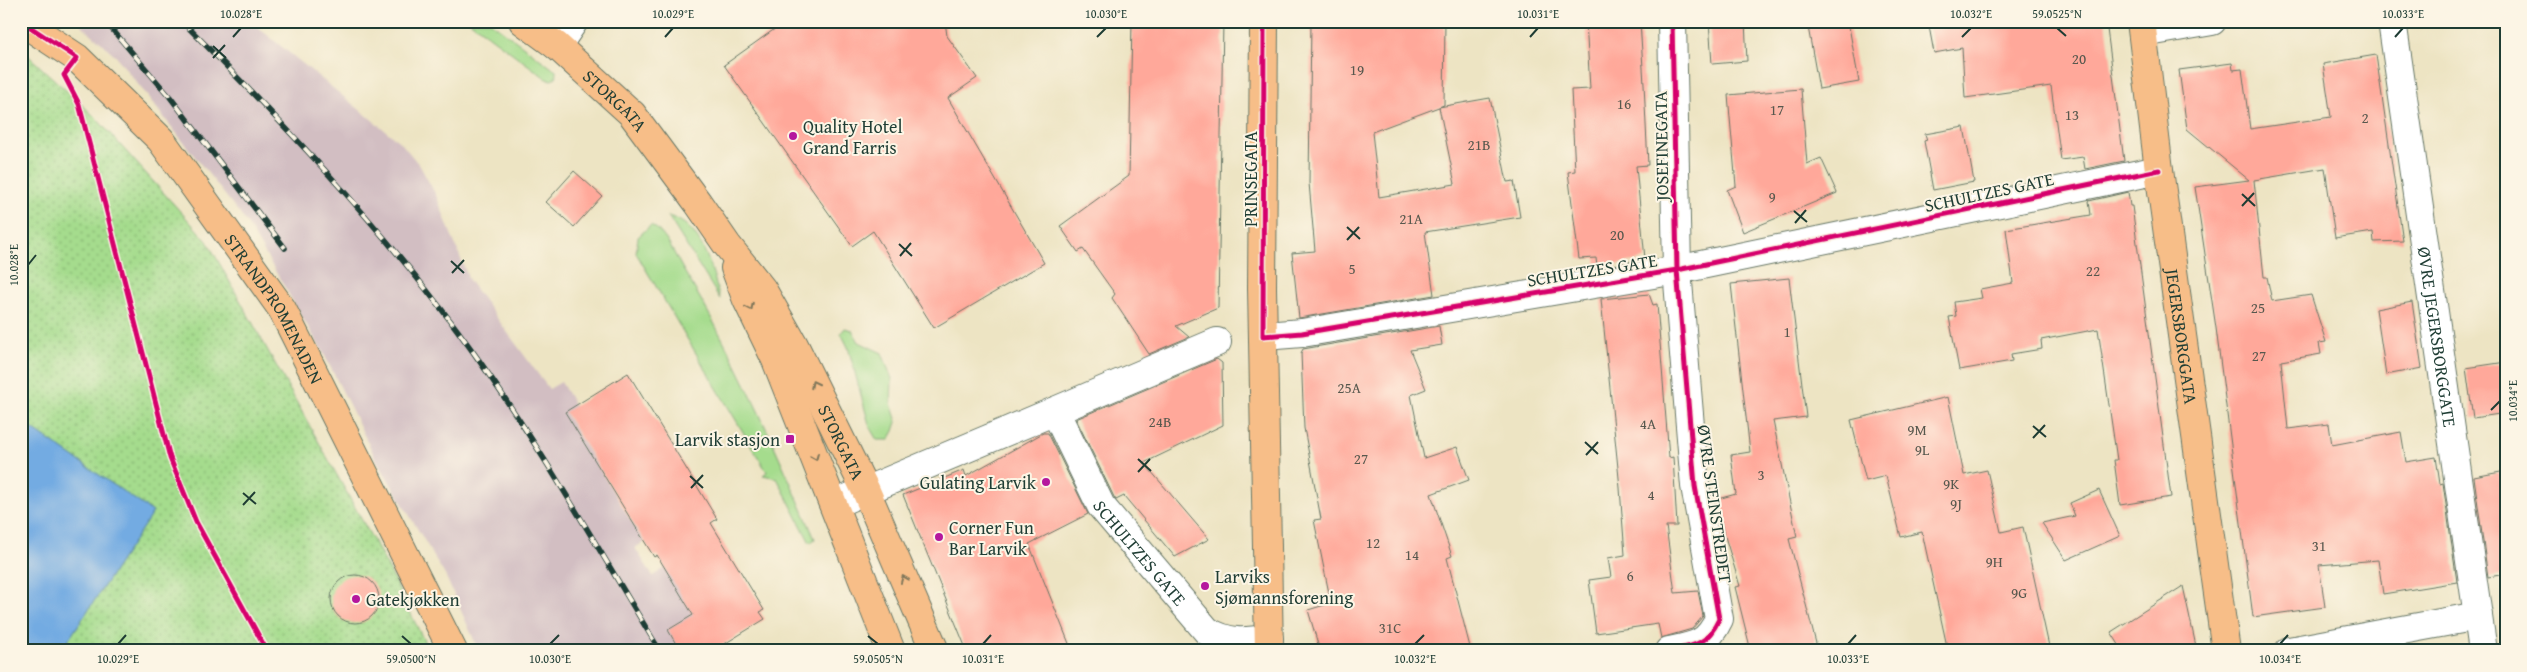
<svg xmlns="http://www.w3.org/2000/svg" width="2527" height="672" viewBox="0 0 2527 672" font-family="'Gentium Book Plus',serif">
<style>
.railway{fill:#d2bec2}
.grass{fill:#a5dc8d;stroke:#628c60}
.park{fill:url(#park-dots);stroke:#628c60}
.water{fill:#73abe2;stroke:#49748b}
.building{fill:#ffa89a}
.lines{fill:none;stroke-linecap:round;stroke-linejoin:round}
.minor-casing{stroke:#677766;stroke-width:30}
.major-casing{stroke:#677766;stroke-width:30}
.minor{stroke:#fff;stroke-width:28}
.major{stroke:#f7be88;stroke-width:28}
.rail-casing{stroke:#1f3d34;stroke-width:5.5}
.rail{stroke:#fcf5e5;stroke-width:4;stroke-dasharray:11;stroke-linecap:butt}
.cycleway-casing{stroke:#fcf5e5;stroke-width:8}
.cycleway{stroke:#d6006c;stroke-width:5}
.oneway{stroke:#80775a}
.ticks{fill:none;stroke:#1f3d34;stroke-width:2}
.poi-dot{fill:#b5179e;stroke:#fcf5e5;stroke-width:2}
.labels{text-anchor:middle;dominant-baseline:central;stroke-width:4;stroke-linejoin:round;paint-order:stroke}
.number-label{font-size:15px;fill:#57584e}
.street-label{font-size:18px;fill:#1f3d34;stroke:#fcf5e5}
.poi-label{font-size:18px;fill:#1f3d34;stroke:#fcf5e5;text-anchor:start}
.neatline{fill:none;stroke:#1f3d34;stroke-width:2}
.ticks-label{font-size:12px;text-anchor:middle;fill:#1f3d34}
</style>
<defs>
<pattern id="park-dots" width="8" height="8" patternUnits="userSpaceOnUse" patternTransform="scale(1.25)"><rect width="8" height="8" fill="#a5dc8d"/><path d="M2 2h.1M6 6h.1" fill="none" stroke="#86b474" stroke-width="1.8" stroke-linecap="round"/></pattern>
</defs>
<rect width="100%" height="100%" fill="#fcf5e5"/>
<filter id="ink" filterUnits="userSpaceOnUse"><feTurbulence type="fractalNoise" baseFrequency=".02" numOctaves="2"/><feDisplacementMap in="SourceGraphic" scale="10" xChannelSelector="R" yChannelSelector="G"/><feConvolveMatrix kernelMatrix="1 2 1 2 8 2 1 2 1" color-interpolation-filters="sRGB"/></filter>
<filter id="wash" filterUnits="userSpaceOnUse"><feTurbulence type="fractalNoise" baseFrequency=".0096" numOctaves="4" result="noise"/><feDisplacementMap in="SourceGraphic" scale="20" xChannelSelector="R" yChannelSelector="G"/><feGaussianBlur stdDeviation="1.12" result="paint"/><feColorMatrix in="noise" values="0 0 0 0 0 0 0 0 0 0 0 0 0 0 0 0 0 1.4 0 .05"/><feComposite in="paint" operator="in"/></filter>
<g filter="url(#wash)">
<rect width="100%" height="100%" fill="#ede4c3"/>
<path class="railway" d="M77 21H250L402 144 420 166 436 195 469 280 549 389 561 382 575 406 565 413 644 542 635 548 653 576 665 568 716 651H479L446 577 375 457 324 354 247 223 115 55Z"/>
<path class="grass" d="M469 21H489L556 71 557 76 552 80 547 79Z
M668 216C702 224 712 269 720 299Z
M651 225C666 233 675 256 684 271 736 356 775 447 815 539L810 543 777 478 763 475 767 472 636 253 638 237Z
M845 328 852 330 859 342 882 353 892 379 891 403 897 422 894 431 889 440H877L870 428 848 347 841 333Z"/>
<path class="park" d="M21 49 95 117 207 241 388 567 429 651H61L153 512 21 421Z"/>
<path class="water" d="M21 421 153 512 61 651H21Z"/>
<g id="blocks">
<path class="building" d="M786 21H945L947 36 977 78 948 98 1044 263 934 328 873 231 852 246 724 65Z
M1132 21H1223L1218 308 1176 326 1189 337 1149 354 1112 298 1115 294 1083 249 1078 252 1060 226 1129 176Z
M1311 21H1445L1444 105 1372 132 1379 197 1455 184 1439 107 1490 98 1507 182 1514 181 1520 217 1425 232 1434 295 1299 318 1292 253 1315 251 1309 183Z
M1586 21H1640L1644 84 1648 165 1636 166 1645 259 1597 268 1596 258 1579 259 1568 172 1575 171 1571 90 1590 89Z
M1709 21H1745L1747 61 1712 64Z
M1807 21H1848L1859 82 1819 89Z
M1928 21H2106L2124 161 2085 169 2083 157 2061 160 2051 86 1965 98 1962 48 1934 53Z
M2376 55 2403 241 2374 242 2373 232 2335 238 2325 168 2254 180 2264 277H2267L2272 301 2311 295 2326 342 2319 343 2321 354 2281 361 2288 429 2329 424 2332 445 2401 432 2406 462 2436 457 2440 484 2443 483 2457 582 2383 594 2378 560 2319 565 2325 607 2253 617 2216 328 2195 187 2249 180 2187 129 2179 70 2232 63 2233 70 2242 69 2250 129 2331 117 2323 64Z
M1801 89 1807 164 1821 158 1837 193 1743 232 1727 190 1736 186 1728 95Z
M1964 127 1974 182 1933 190 1924 141 1927 140 1925 134Z
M574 171 602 196 574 227 546 202Z
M2128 192 2130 206H2132L2171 497 2120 505 2114 460H2117L2098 329 2041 340 2042 349 2011 354 2012 361 1959 370 1949 317 1956 316 1954 302 1982 298 1980 289 2013 283 2006 229 2091 215 2089 201Z
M1789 278 1806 417 1773 421 1797 537 1789 539 1818 651H1751L1735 587 1740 586 1714 500 1736 494 1731 455 1750 452 1731 284Z
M1649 294 1653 305 1657 304 1669 458 1673 457 1677 526H1666L1675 593 1698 591 1703 616 1692 629 1661 638 1658 624 1596 633 1589 580 1611 577 1608 558 1625 555 1620 488 1601 299Z
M2412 302 2422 368 2386 375 2376 309Z
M1439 326 1442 345 1410 350 1426 389 1411 395 1424 458 1457 447 1469 480 1431 494 1452 556 1447 558 1471 651H1320L1308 610 1331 603 1314 520 1321 519 1304 428 1301 353 1303 349Z
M1217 359 1222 363 1223 425 1144 463 1209 539 1175 557 1124 496 1116 500 1114 497 1076 419Z
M2506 362V413L2473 418 2466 368Z
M628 373 717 519 711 523 764 610 760 612 765 619 713 651H680L668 630 693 615 657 555 654 557 565 412Z
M1948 397 1964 475 1987 470 2001 532 2023 527 2050 651H1948L1922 532 1901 537 1886 476 1866 481 1851 420Z
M1043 433H1048L1088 514 1029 544 1072 651H967L903 495 964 470 966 476Z
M2506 471V574L2488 577 2474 477Z
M2099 490 2120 536 2066 560 2042 523 2075 516 2070 503Z
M331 599a24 24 0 1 1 48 0a24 24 0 1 1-48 0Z
M2183 586 2197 651H2123L2111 632Z"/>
</g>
</g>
<g filter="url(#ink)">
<use href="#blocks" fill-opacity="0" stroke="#677766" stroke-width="1"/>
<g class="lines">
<g class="minor-casing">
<g id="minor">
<path id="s1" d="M2392 21 2483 651"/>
<path d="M2143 33 2212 21"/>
<path d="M557 46 574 21"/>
<path d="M1263 336 1302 333 1677 270 2159 170"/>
<path d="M1055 411 1217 342"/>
<path id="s2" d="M834 504 1055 411 1101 506 1207 631C1230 644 1243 642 1269 639"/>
<path d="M1669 651C1695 646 1707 645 1719 619L1695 486 1677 270 1672 21"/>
<path d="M2289 651 2478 616"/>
</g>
</g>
<g class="major-casing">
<g id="major">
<path id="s3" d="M21 21 77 58 161 140 282 309 453 651"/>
<path id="s4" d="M523 21 557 46 632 114 698 203 727 245 762 289 794 345 866 491 935 651"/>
<path d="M1264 21 1262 288 1269 651"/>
<path id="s5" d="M2141 21 2159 170 2226 651"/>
<path d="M735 268 747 300 776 360 891 651"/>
</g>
</g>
<use href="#minor" class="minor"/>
<use href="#major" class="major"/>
<g class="rail-casing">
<path id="rail" d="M105 21 170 97 285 248
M182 21C281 121 374 218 458 331 532 432 595 543 660 651"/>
</g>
<use href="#rail" class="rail"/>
<g class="cycleway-casing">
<path id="cycleway" d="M21 21 77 58 64 75 79 104 170 458 196 522 267 651
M1264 21 1263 336 1302 333 1677 270 2159 170
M1669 651C1695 646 1707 645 1719 619L1695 486 1677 270 1672 21"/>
</g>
<use href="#cycleway" class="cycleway"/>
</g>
<defs><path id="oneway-chevron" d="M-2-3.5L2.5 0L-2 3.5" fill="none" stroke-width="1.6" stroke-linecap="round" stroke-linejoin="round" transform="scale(1.25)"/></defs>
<g class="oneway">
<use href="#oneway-chevron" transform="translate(750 307) rotate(64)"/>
<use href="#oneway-chevron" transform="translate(814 384) rotate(-117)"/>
<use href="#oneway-chevron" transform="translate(815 457) rotate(68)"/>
<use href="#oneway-chevron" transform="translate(904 579) rotate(-113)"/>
</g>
</g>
<path class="ticks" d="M2057 28 2066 36M233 37 241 28M665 37 673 28M1097 37 1106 28M1530 37 1538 28M1962 37 1971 28M2395 37 2403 28M213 46 226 58M213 58 225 45M2242 194 2255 206M2242 206 2254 193M1794 211 1807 222M1795 223 1806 210M1347 227 1360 239M1347 240 1359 227M899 244 912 256M900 256 911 243M451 261 464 273M28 265 36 255M452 273 464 260M2491 410 2500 401M2033 426 2046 437M2033 438 2045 425M1585 442 1598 454M1586 455 1598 442M1138 459 1151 471M1138 472 1150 459M690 476 703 488M691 488 703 475M243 493 256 504M243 505 255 492M402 636 411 644M868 636 878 644M118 644 126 635M550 644 559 635M983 644 991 635M1415 644 1424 635M1848 644 1856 635M2280 644 2288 635"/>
<g class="poi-dot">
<circle cx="793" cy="136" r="5"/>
<rect x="785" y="434" width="10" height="10" rx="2.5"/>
<circle cx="1046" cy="482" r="5"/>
<circle cx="939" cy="537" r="5"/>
<circle cx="1205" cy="586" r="5"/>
<circle cx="356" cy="599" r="5"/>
</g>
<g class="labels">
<g class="number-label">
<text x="2079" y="58">20</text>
<text x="1357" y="69">19</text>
<text x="1624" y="103">16</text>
<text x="1777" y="109">17</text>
<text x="2072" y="114">13</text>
<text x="2365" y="117">2</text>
<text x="1479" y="144">21B</text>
<text x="1772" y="196">9</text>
<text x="1411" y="218">21A</text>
<text x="1617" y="234">20</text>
<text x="1352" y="268">5</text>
<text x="2093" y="270">22</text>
<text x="2258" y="307">25</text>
<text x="1787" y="331">1</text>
<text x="2259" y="355">27</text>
<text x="1349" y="387">25A</text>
<text x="1160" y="421">24B</text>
<text x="1648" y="423">4A</text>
<text x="1917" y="429">9M</text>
<text x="1922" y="449">9L</text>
<text x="1361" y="458">27</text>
<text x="1761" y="474">3</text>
<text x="1951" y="483">9K</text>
<text x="1651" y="494">4</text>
<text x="1956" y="503">9J</text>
<text x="1373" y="542">12</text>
<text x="2319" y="545">31</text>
<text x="1412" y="554">14</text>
<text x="1994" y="561">9H</text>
<text x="1630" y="575">6</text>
<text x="2019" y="592">9G</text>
<text x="1390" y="627">31C</text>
</g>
<g class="street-label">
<text stroke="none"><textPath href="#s4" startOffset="122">STORGATA</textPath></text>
<text transform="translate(1661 146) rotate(-91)">JOSEFINEGATA</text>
<text transform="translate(1250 179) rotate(-90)">PRINSEGATA</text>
<text transform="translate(1989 192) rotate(-12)">SCHULTZES GATE</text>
<text transform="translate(1592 270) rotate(-9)">SCHULTZES GATE</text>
<text stroke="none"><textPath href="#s3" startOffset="388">STRANDPROMENADEN</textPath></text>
<text stroke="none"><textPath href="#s5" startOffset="318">JEGERSBORGGATA</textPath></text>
<text stroke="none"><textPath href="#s1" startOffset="319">ØVRE JEGERSBORGGATE</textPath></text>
<text stroke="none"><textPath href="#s4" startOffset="534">STORGATA</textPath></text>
<text transform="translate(1715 504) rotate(82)">ØVRE STEINSTREDET</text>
<text stroke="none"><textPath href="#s2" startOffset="406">SCHULTZES GATE</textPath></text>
</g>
<g class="poi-label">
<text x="803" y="126">Quality Hotel<tspan x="803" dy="21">Grand Farris</tspan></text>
<text x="780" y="439" text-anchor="end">Larvik stasjon</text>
<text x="1036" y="482" text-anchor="end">Gulating Larvik</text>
<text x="949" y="527">Corner Fun<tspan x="949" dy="21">Bar Larvik</tspan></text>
<text x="1215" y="576">Larviks<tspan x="1215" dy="21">Sjømannsforening</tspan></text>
<text x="366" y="599">Gatekjøkken</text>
</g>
</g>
<rect width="2527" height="672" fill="none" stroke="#fcf5e5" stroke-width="55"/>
<rect x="28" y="28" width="2472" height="616" class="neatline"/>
<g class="ticks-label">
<text x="241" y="18">10.028°E</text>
<text x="673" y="18">10.029°E</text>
<text x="1106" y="18">10.030°E</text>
<text x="1538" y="18">10.031°E</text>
<text x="1971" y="18">10.032°E</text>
<text x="2057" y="18">59.0525°N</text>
<text x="2403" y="18">10.033°E</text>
<text transform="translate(14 265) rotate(-90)" y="4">10.028°E</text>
<text transform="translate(2513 401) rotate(-90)" y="4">10.034°E</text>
<text x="118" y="663">10.029°E</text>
<text x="411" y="663">59.0500°N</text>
<text x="550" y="663">10.030°E</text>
<text x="878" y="663">59.0505°N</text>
<text x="983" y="663">10.031°E</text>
<text x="1415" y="663">10.032°E</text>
<text x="1848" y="663">10.033°E</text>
<text x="2280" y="663">10.034°E</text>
</g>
</svg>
